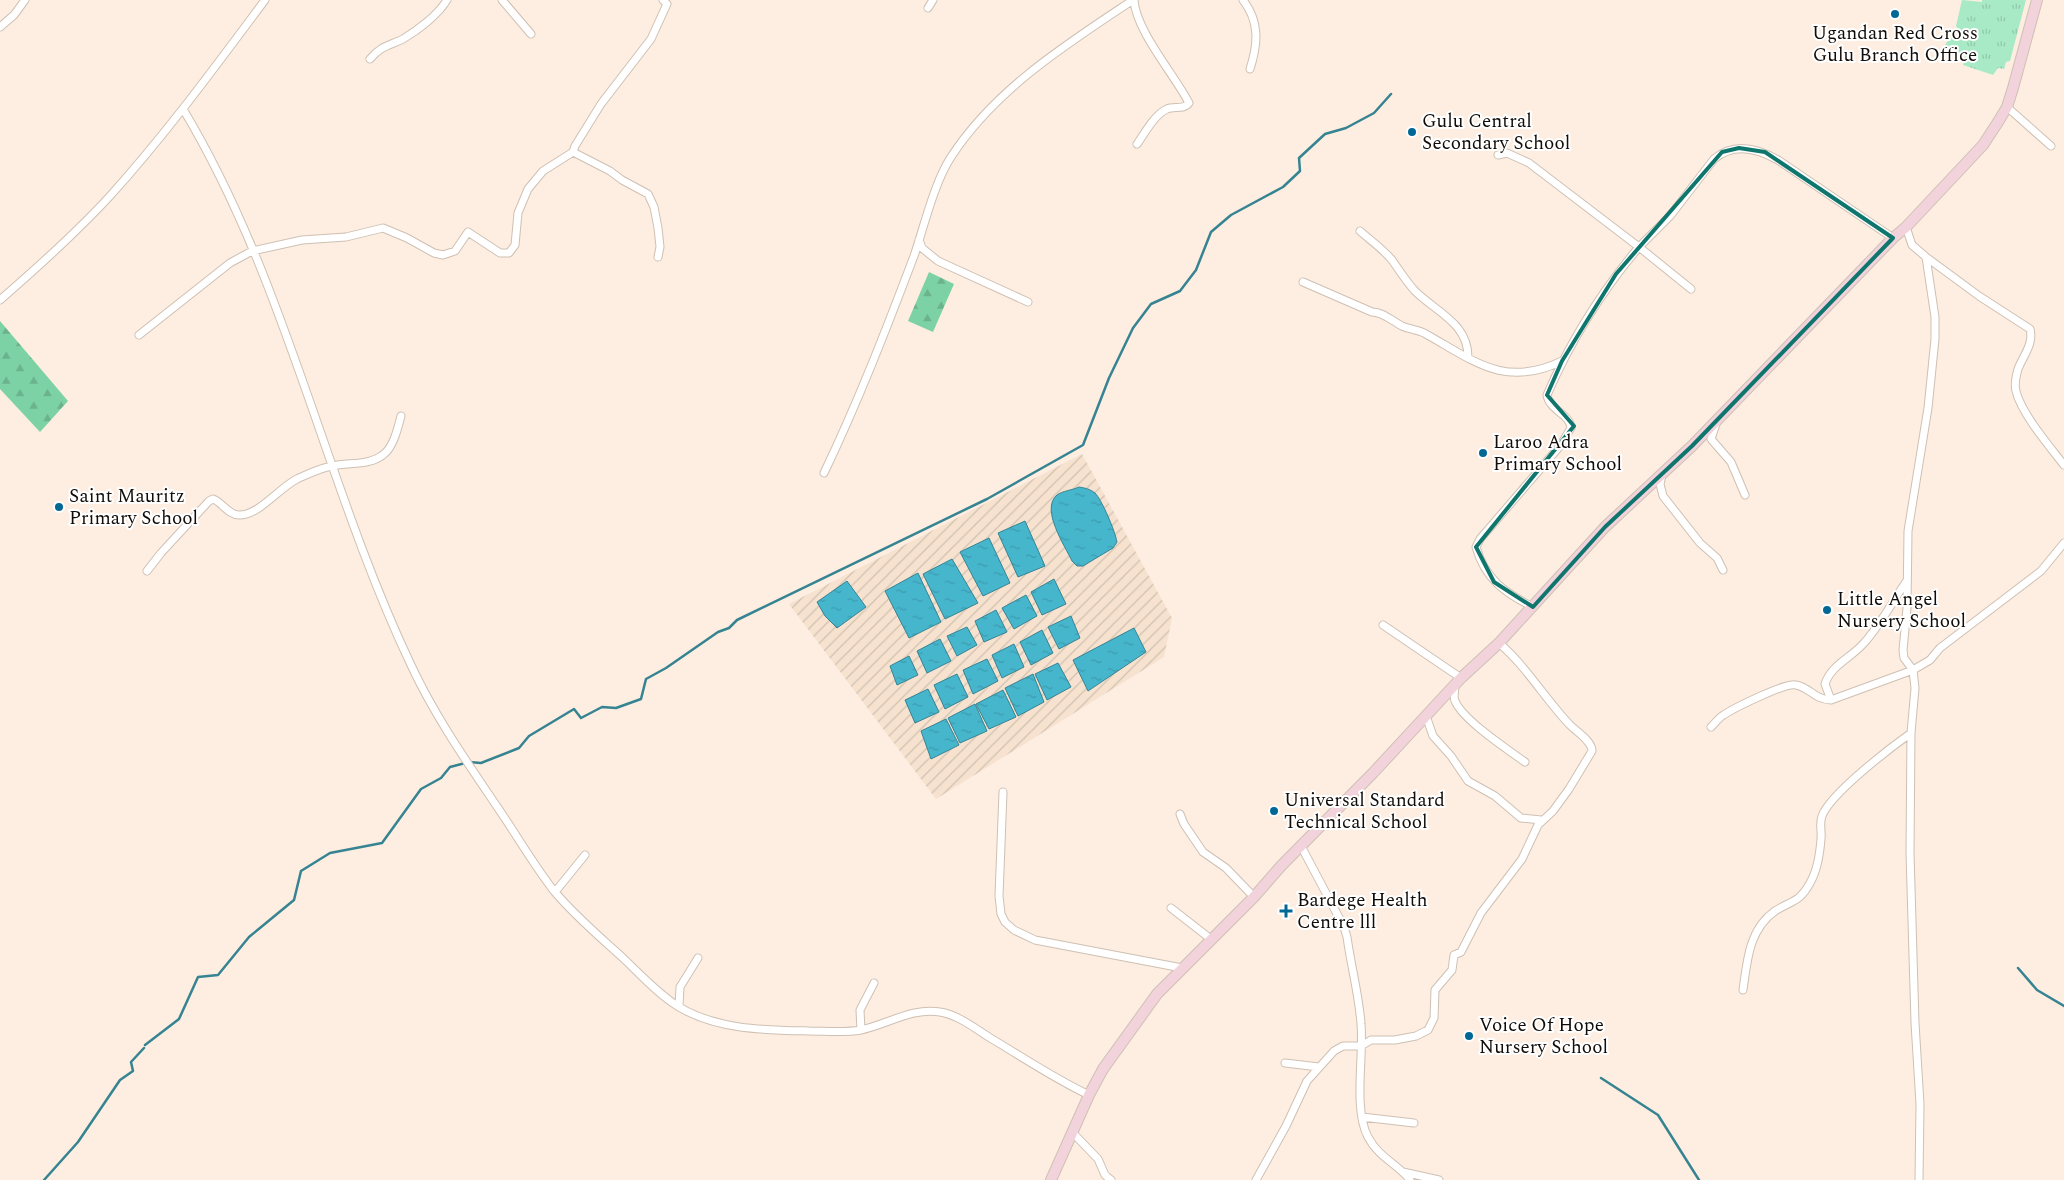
<svg xmlns="http://www.w3.org/2000/svg" width="2064" height="1180" viewBox="0 0 2064 1180" font-family="Spectral,serif">
<style>
.industrial{fill:url(#industrial-furrows)}
.grass{fill:url(#grass-tufts)}
.forest{fill:url(#forest-firs)}
.water{fill:url(#water-ripples);stroke:#368392}
.lines{fill:none;stroke-linecap:round;stroke-linejoin:round}
.stream{stroke:#368392;stroke-width:2.5}
.street-casing{stroke:#cec0b3;stroke-width:9}
.secondary-casing{stroke:#cec0b3;stroke-width:12}
.street{stroke:#fff;stroke-width:7}
.secondary{stroke:#f2d3dc;stroke-width:10}
.marked{fill:none;stroke:#0f766e;stroke-width:4;stroke-linejoin:round}
.poi-dot{fill:#016795;stroke:#fff;stroke-width:2}
.labels{text-anchor:middle;dominant-baseline:central;stroke-width:4;stroke-linejoin:round;paint-order:stroke}
.poi-label{font-size:19px;fill:#110c08;stroke:#fff;text-anchor:start}
</style>
<defs>
<pattern id="industrial-furrows" width="10" height="10" patternUnits="userSpaceOnUse" patternTransform="scale(1.25)"><rect width="10" height="10" fill="#f6e2cf"/><path d="M-1 1l2-2M0 10L10 0M9 11l2-2" fill="none" stroke="#d2c1b0"/></pattern>
<pattern id="grass-tufts" width="24" height="20" patternUnits="userSpaceOnUse" patternTransform="scale(1.25)"><rect width="24" height="20" fill="#a9eac6"/><path d="M3 7l-1-3M5 7V3M7 7l1-3M15 17l-1-3M17 17v-4M19 17l1-3" fill="none" stroke="#90c8a9"/></pattern>
<pattern id="forest-firs" width="22" height="20" patternUnits="userSpaceOnUse" patternTransform="scale(1.25)"><rect width="22" height="20" fill="#7dd2a5"/><path d="M5 1l3.5 6h-7zM16 11l3.5 6h-7z" fill="#6bb38d"/></pattern>
<pattern id="water-ripples" width="26" height="14" patternUnits="userSpaceOnUse" patternTransform="scale(1.25)"><rect width="26" height="14" fill="#46b6cd"/><path d="M2 4q2-2 4 0t4 0M15 11q2-2 4 0t4 0" fill="none" stroke="#3c9baf"/></pattern>
</defs>
<rect width="100%" height="100%" fill="#fdeee1"/>
<path class="industrial" d="M1082 454 1172 618 1164 657 936 799 789 604Z"/>
<path class="grass" d="M1962 0 1982 2V0H2026L2010 61 2006 62 2004 69 1998 68 1993 75 1963 65 1965 56 1945 45 1952 35 1965 41 1956 26Z"/>
<path class="forest" d="M929 272 954 284 933 332 908 321Z
M0 321 68 401 40 432 0 389Z"/>
<path class="water" d="M1079 487C1085 488 1090 489 1095 493 1102 500 1115 531 1117 542L1113 548 1083 566H1077L1072 561C1065 546 1040 509 1057 495 1062 491 1073 490 1079 487Z
M1025 521 1045 566 1018 577 998 533Z
M989 538 1010 583 983 596 960 552Z
M952 559 978 603 945 619 923 574Z
M918 573 941 622 909 638 885 591Z
M1054 579 1066 604 1042 615 1031 592Z
M847 581 866 607 837 628 825 616 817 602Z
M1026 595 1037 616 1014 629 1002 608Z
M996 610 1007 632 984 642 975 621Z
M1071 616 1080 638 1059 649 1048 627Z
M967 627 977 645 957 656 947 636Z
M1134 628 1146 652 1088 691 1073 660Z
M1042 630 1053 653 1031 665 1020 642Z
M940 639 951 661 927 673 917 651Z
M1014 644 1024 667 1002 678 992 655Z
M909 656 918 675 897 685 890 666Z
M987 659 998 681 973 694 963 670Z
M1058 663 1071 687 1047 700 1035 674Z
M957 674 968 697 945 709 934 685Z
M1033 674 1044 702 1018 716 1005 688Z
M928 689 939 712 915 723 905 700Z
M1003 690 1016 717 989 729 976 704Z
M975 704 987 731 960 743 948 718Z
M946 719 959 745 931 759 921 731Z"/>
<g class="lines">
<path class="stream" d="M2018 968 2037 990 2064 1006
M145 1045 179 1019 198 977 218 975 249 937 294 900 301 871 330 853 382 843 421 789 441 778 450 767 469 762 481 763 519 748 529 736 574 709 581 718 602 707 616 708 641 699 646 679 666 668 718 632 729 628 737 620 987 499 1083 445 1109 378 1133 328 1151 304 1180 291 1196 270 1211 232 1231 215 1283 187 1300 171 1299 158 1325 134 1346 128 1374 113 1391 94
M1601 1078 1658 1115 1699 1180
M44 1180 78 1142 120 1080 133 1071 131 1062 144 1048"/>
<g class="street-casing">
<path id="street" d="M502 0 531 34
M1134 0C1136 31 1174 74 1189 103 1184 110 1174 106 1167 109 1154 115 1145 133 1137 144
M1243 0C1260 22 1258 44 1250 69
M928 8 933 0
M0 27 14 15 25 0
M370 59C381 46 388 46 403 39 418 30 438 15 447 0
M2007 107 2051 146
M183 109C287 282 325 484 411 665 437 721 474 772 508 823 523 846 537 869 554 891 574 915 600 937 623 958 641 975 658 994 679 1007 718 1030 765 1030 809 1031 826 1031 844 1033 861 1030 886 1025 913 1007 940 1012 959 1015 977 1030 992 1039 1024 1058 1055 1079 1089 1095
M1498 155 1507 153 1529 163 1639 247 1670 216 1714 159C1734 142 1757 148 1778 160L1893 238
M1906 227 1912 245 1926 257 1979 296 2030 329C2034 344 2023 356 2018 369 2016 376 2014 384 2016 391 2021 413 2050 447 2064 465
M1360 231C1370 240 1383 249 1392 260 1399 270 1406 281 1415 291 1436 312 1468 323 1468 357
M919 240 922 248 938 261 1028 302
M658 257 660 247 658 228 654 207 648 194 622 180 610 171 573 152 575 146 601 104 651 39 667 4 663 0
M1303 282 1372 312C1383 312 1392 321 1402 326 1409 329 1418 330 1424 333 1473 360 1504 389 1562 361
M0 300C38 267 76 233 110 196 166 134 215 67 265 0
M139 335 230 263 252 251 302 240 346 237 383 228 407 238 434 253 443 255 455 251 468 232 500 253H509L515 245 518 213 528 189 543 171 573 152
M1716 424 1711 439 1731 462 1745 495
M824 473C858 402 886 330 914 256 924 227 934 183 951 157 995 89 1067 44 1133 0
M1662 475 1660 484 1663 496 1700 543 1717 558 1723 570
M147 571 161 553 209 501 213 499C222 502 228 515 239 515 258 516 279 488 297 479 308 474 320 468 332 466 349 462 370 466 384 454 394 446 398 427 401 416
M1533 607C1505 593 1485 579 1476 547L1480 539 1560 446 1571 428C1570 414 1549 410 1547 395 1570 342 1601 292 1639 247L1691 289
M1383 625 1461 678
M1455 685C1455 690 1453 697 1455 701 1463 720 1507 749 1525 762
M1831 700 1825 684C1831 665 1851 658 1864 643 1881 624 1892 602 1906 582
M1426 716 1433 736 1451 756 1468 781 1495 796 1521 818 1541 820
M1711 727C1715 723 1718 719 1722 716 1732 709 1786 682 1796 685 1811 688 1813 699 1831 700L1913 670 1930 660 1940 648 2041 571 2064 543
M1003 792 999 896 1001 914 1005 922 1014 930 1035 940 1182 968
M1180 814 1184 824 1203 852 1226 868 1254 897
M1301 846 1344 927 1347 937C1351 966 1359 995 1361 1024 1364 1056 1353 1109 1368 1137 1379 1158 1398 1164 1410 1180
M555 892 585 855
M1171 908 1212 940
M1743 990C1747 961 1749 929 1775 911 1792 900 1799 903 1810 883 1817 871 1820 852 1821 839 1822 831 1819 824 1822 816 1830 794 1890 748 1911 733
M679 1006 680 987 698 958
M861 1030 860 1010 874 983
M1285 1063 1319 1067
M1362 1117 1414 1123
M1072 1132 1098 1159 1105 1175 1111 1180
M1403 1172 1439 1180
M1256 1180 1286 1126 1307 1081 1334 1051 1343 1046H1361L1371 1040H1395L1416 1036 1428 1030 1434 1018 1435 990 1452 970 1454 955 1461 952 1481 913 1522 859 1538 825 1553 811 1569 789 1592 751C1592 741 1577 732 1570 725 1545 699 1527 667 1499 643
M1919 1180 1920 1104 1915 1023 1910 853 1911 733 1915 688 1913 670 1904 658 1903 650 1907 608 1908 531 1928 408 1935 339V317L1926 257"/>
</g>
<g class="secondary-casing">
<path id="secondary" d="M1051 1180 1089 1095 1103 1069 1157 994 1254 897 1281 866 1373 773 1461 678 1499 643 1605 527 1692 446 1893 238 1906 227 1983 145 1998 122 2007 107 2013 88 2037 0"/>
</g>
<use href="#street" class="street"/>
<use href="#secondary" class="secondary"/>
</g>
<path class="marked" d="M1739 148 1765 152 1893 238 1692 446 1605 527 1533 607 1494 582 1476 547 1574 426 1547 395 1562 361 1616 274 1722 152Z"/>
<g class="poi-dot">
<circle cx="1895" cy="14" r="5"/>
<circle cx="1412" cy="132" r="5"/>
<circle cx="1483" cy="453" r="5"/>
<circle cx="59" cy="507" r="5"/>
<circle cx="1827" cy="610" r="5"/>
<circle cx="1274" cy="811" r="5"/>
<path d="M1283.5 903.5h5v5h5v5h-5v5h-5v-5h-5v-5h5z"/>
<circle cx="1469" cy="1036" r="5"/>
</g>
<g class="labels">
<g class="poi-label">
<text x="1895" y="33" text-anchor="middle">Ugandan Red Cross<tspan x="1895" dy="22">Gulu Branch Office</tspan></text>
<text x="1422" y="121">Gulu Central<tspan x="1422" dy="22">Secondary School</tspan></text>
<text x="1493" y="442">Laroo Adra<tspan x="1493" dy="22">Primary School</tspan></text>
<text x="69" y="496">Saint Mauritz<tspan x="69" dy="22">Primary School</tspan></text>
<text x="1837" y="599">Little Angel<tspan x="1837" dy="22">Nursery School</tspan></text>
<text x="1284" y="800">Universal Standard<tspan x="1284" dy="22">Technical School</tspan></text>
<text x="1297" y="900">Bardege Health<tspan x="1297" dy="22">Centre lll</tspan></text>
<text x="1479" y="1025">Voice Of Hope<tspan x="1479" dy="22">Nursery School</tspan></text>
</g>
</g>
</svg>
